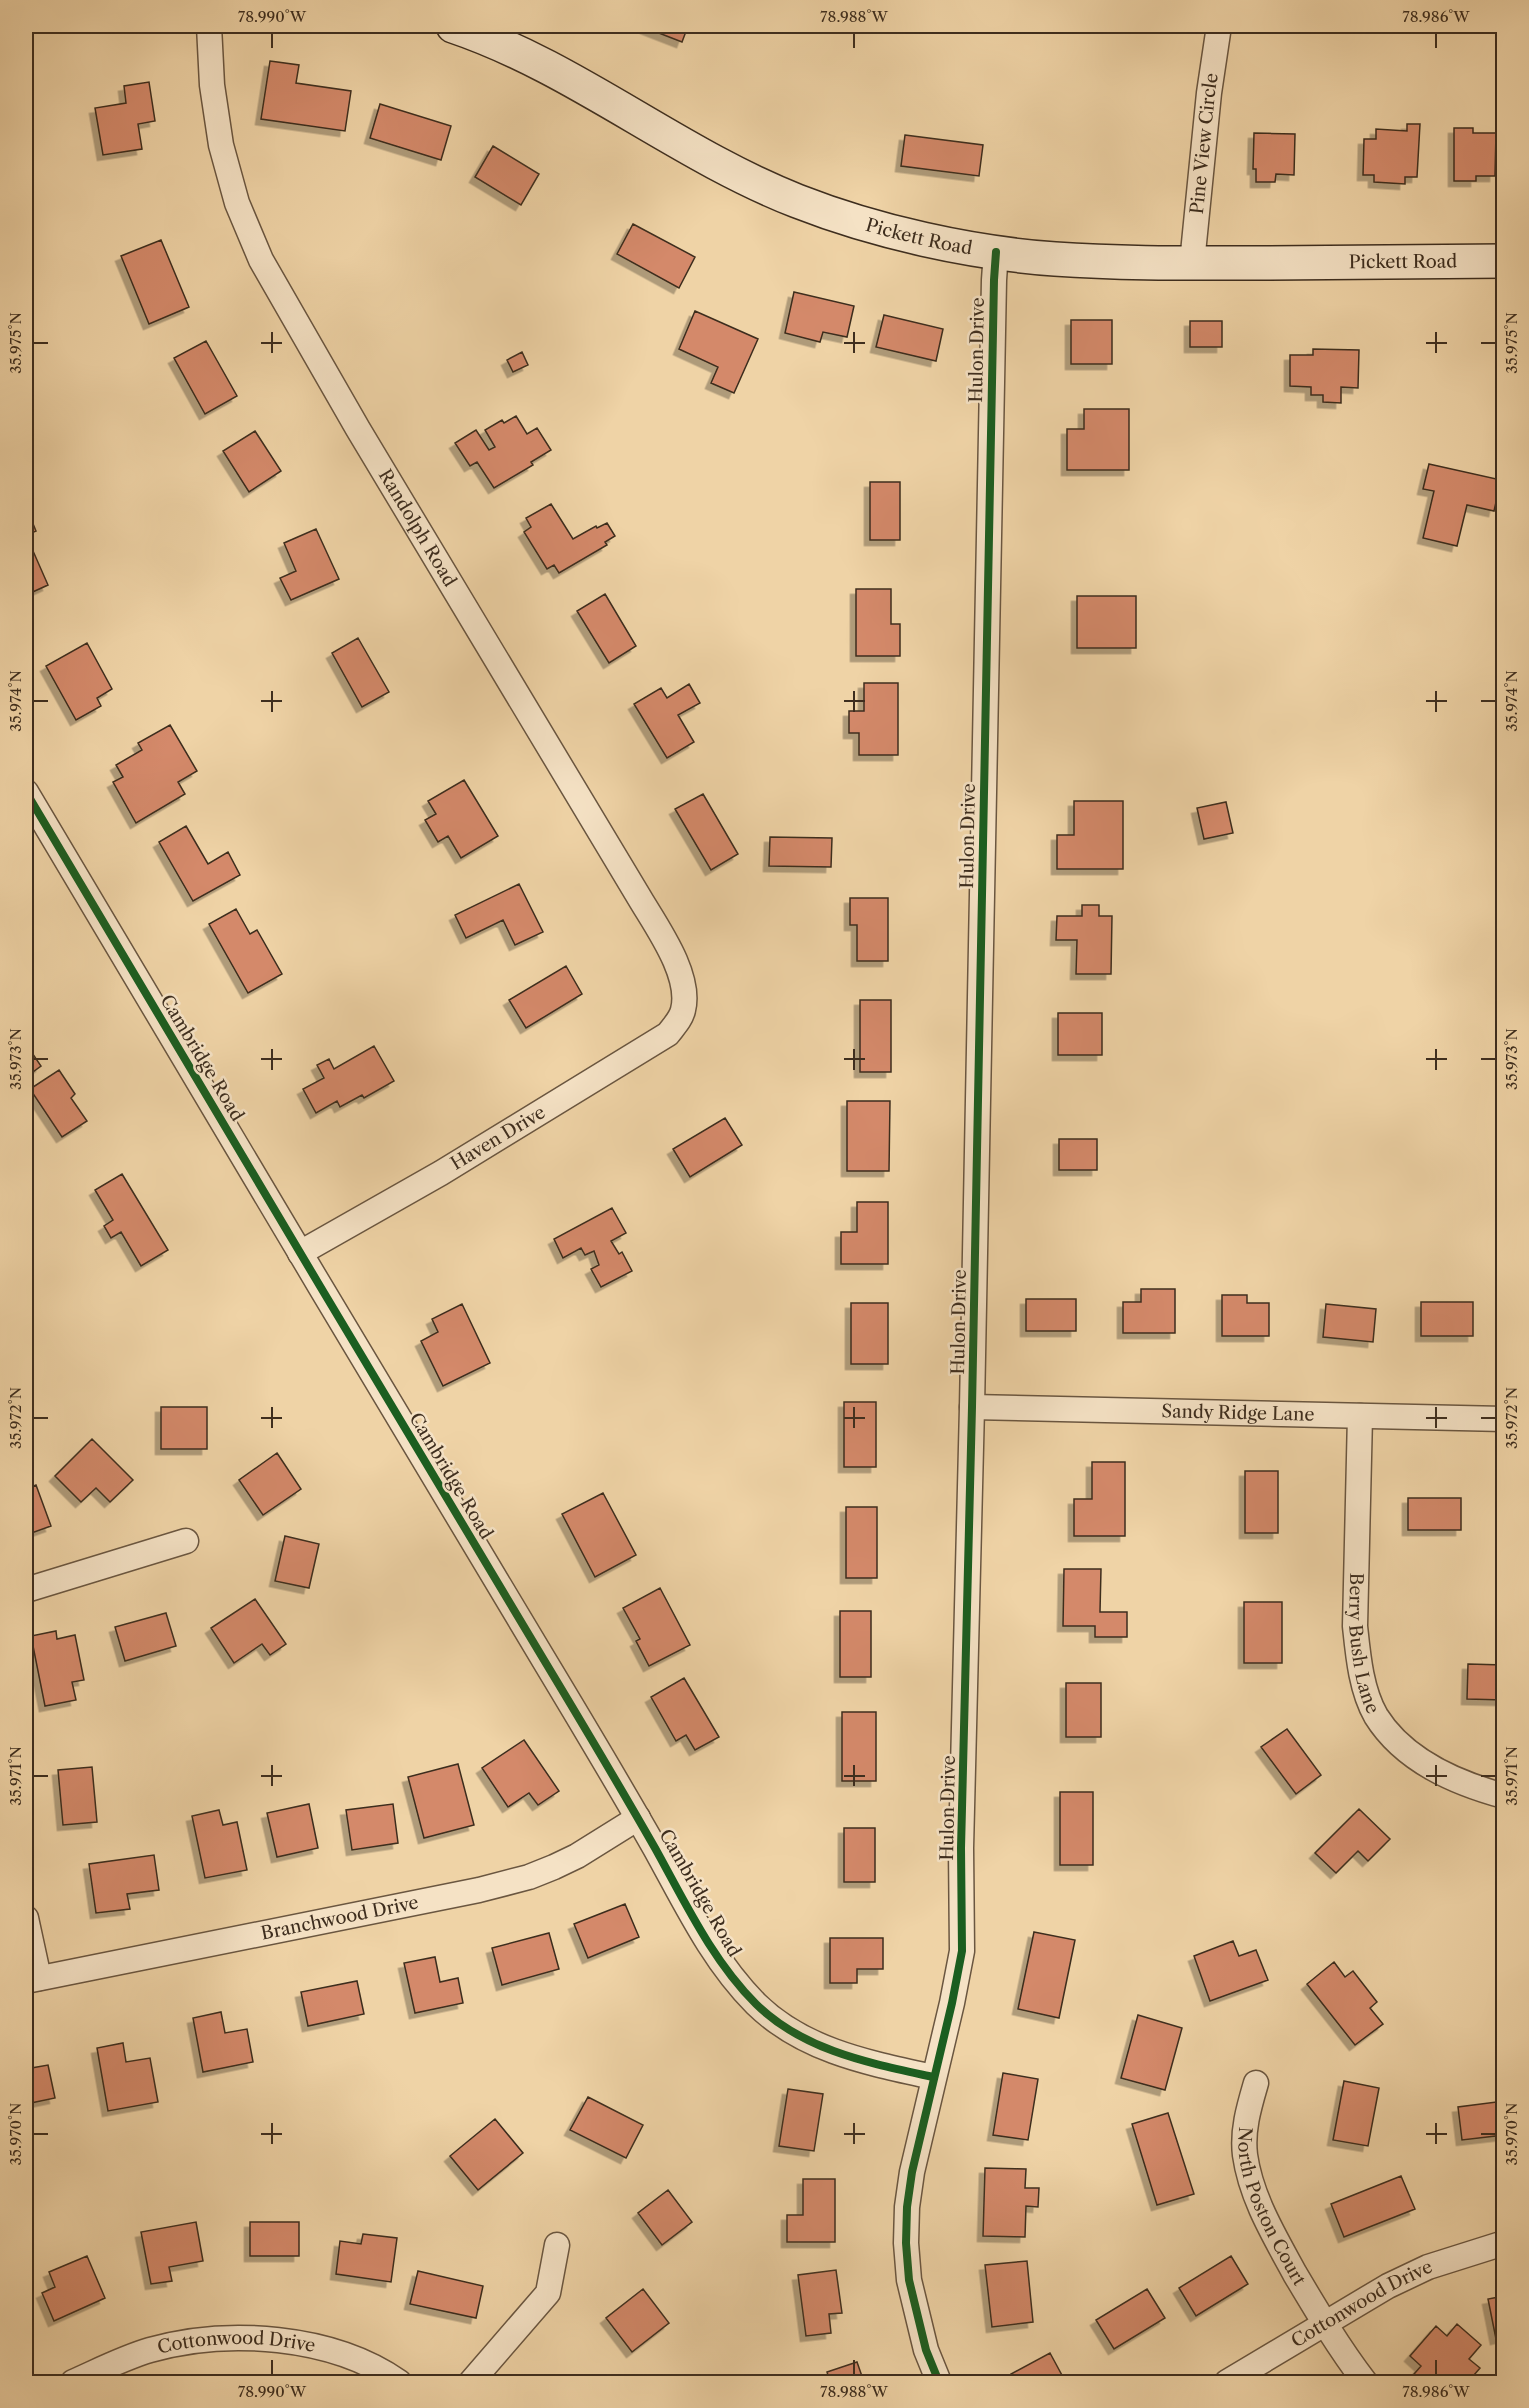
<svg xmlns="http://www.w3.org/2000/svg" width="1529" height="2408" viewBox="0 0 1529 2408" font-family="'Libre Caslon Text',serif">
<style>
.building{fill:#d4896a;stroke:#3d2d1e;stroke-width:1.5;filter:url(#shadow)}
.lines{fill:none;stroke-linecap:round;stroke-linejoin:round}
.street-casing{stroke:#6a5640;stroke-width:27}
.secondary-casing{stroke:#3d2d1e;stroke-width:36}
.street{stroke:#f5e2c5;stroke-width:24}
.secondary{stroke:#f5e2c5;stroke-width:33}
.cycleway-casing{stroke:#f5e2c5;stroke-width:11}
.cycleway{stroke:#1b5e20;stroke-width:8}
.ticks{fill:none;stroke:#3d2d1e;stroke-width:2}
.labels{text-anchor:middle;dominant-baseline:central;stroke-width:5;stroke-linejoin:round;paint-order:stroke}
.street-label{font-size:18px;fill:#3d2d1e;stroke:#f5e2c5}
.neatline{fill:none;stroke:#3d2d1e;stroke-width:2}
.ticks-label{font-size:15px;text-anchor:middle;fill:#3d2d1e}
</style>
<defs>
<filter id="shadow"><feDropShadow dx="-5.5" dy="5.5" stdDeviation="0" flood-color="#0004"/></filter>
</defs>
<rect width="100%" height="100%" fill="#efd3a6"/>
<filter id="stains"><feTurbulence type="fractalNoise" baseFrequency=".00333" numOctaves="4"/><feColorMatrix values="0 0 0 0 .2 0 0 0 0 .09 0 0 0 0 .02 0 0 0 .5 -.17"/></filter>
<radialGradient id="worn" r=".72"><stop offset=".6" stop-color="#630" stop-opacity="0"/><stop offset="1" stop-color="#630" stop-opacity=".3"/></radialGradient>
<path class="building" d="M647 26H688L682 42 646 28Z
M270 61 299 65 296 83 351 91 345 131 261 119Z
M149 82 155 121 138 124 142 149 103 155 95 108 126 103 124 86Z
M380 104 451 126 441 160 370 138Z
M1407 124H1420L1417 177H1405V184L1374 182V175H1363L1364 139H1376V129L1407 131Z
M1454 128H1473V133H1496L1495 176H1476V181H1454Z
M1254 133 1295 134 1294 175 1276 174 1275 182H1256V169H1253Z
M905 135 983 145 979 176 901 166Z
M493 146 539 174 521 205 475 177Z
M633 224 695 257 679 288 617 254Z
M161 240 189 307 149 324 121 256Z
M794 292 854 306 847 337 823 332 820 342 785 333Z
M695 311 758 339 734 393 711 383 718 367 679 349Z
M884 315 943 329 936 361 876 347Z
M1071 320H1112V364H1071Z
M1190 321H1222V347H1190Z
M206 341 237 396 205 414 174 358Z
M1313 349 1359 350 1358 388 1341 387V403L1323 402V395H1311V387L1290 386V355H1313Z
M522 352 528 365 513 372 507 360Z
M1084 409H1129V470H1067V429H1084Z
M516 416 527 434 537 428 551 450 531 462 533 465 494 488 477 462 470 466 455 443 476 430 489 450 495 447 485 430 502 420 504 423Z
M255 431 281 471 249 492 223 451Z
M1429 464 1501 480 1494 511 1467 505 1457 546 1423 538 1434 491 1423 489Z
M870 482H900V540H870Z
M551 504 573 539 596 526 597 528 607 523 615 536 605 542 607 545 559 573 554 565 547 569 524 532 531 527 526 518Z
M27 509 36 531 26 535 48 585 26 595V510Z
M316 529 339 579 291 600 280 578 296 571 284 543Z
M856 589H891V624H900V656H856Z
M605 594 636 646 609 663 577 611Z
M1077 596H1136V648H1077Z
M358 638 389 692 362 707 332 653Z
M87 643 112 689 97 698 101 706 76 720 46 666Z
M864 683H898V755H859V733H849V711H864Z
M689 684 700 703 678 715 694 742 667 758 634 704 661 688 667 698Z
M170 725 197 771 178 782 185 794 136 823 113 782 123 777 116 765 142 750 138 743Z
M464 780 498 836 461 858 448 836 438 842 425 820 436 814 428 801Z
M703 794 738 854 711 870 675 809Z
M1074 801H1123V869H1057V835H1074Z
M1226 802 1233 833 1204 839 1197 808Z
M186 826 208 864 228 852 240 875 193 901 159 842Z
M770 837 832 838 831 867 769 866Z
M519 884 543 932 515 945 503 920 466 938 455 915Z
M850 898H888V961H857V925H850Z
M1082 905H1099V916H1112L1111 974H1076L1077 940H1056L1057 916H1082Z
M236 909 250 934 257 930 282 974 248 993 209 924Z
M566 966 582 994 526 1028 509 1000Z
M860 1000H891V1072H860Z
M1058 1013H1102V1055H1058Z
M26 1044 41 1066 26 1077Z
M374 1046 394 1081 364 1098 362 1095 340 1107 337 1101 316 1113 303 1089 324 1078 317 1065 329 1059 334 1069Z
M59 1070 75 1094 71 1098 87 1121 62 1137 30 1089Z
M847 1101H890L889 1171H847Z
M725 1118 742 1145 690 1177 673 1149Z
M1059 1139H1097V1170H1059Z
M122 1174 168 1250 141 1266 121 1232 111 1238 104 1226 113 1220 95 1190Z
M857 1202H888V1264H841V1232H857Z
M612 1208 626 1233 611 1241 619 1254 622 1252 632 1271 601 1287 591 1269 599 1265 594 1251 585 1255 581 1248 563 1258 554 1239Z
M1141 1289H1175V1333H1123V1302H1141Z
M1222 1295H1247V1303H1269V1336H1222Z
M1026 1299H1076V1331H1026Z
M1421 1302H1473V1336H1421Z
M851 1303H888V1364H851Z
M462 1304 490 1363 443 1386 421 1341 438 1332 432 1319Z
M1326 1304 1376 1309 1373 1342 1323 1337Z
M844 1402H876V1467H844Z
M161 1407H207V1449H161Z
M92 1439 133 1480 110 1502 96 1488 81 1502 55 1476Z
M277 1453 301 1489 263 1515 239 1480Z
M1092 1462H1125V1536H1074V1499H1092Z
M1245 1471H1278V1533H1245Z
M36 1485 51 1526 26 1535V1489Z
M603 1493 636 1555 595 1577 562 1514Z
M1408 1498H1461V1530H1408Z
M846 1507H877V1578H846Z
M285 1536 319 1544 309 1588 275 1581Z
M1064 1569H1101L1100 1612H1127V1637H1095V1626H1063Z
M660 1588 690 1645 649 1666 636 1641 640 1639 623 1608Z
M255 1599 286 1644 270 1655 262 1644 234 1663 211 1628Z
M1244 1602H1282V1663H1244Z
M840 1611H871V1677H840Z
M166 1613 176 1646 125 1661 115 1627Z
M56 1631 57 1639 75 1635 84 1680 72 1682 76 1700 45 1706 31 1636Z
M1468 1664 1504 1665V1700L1467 1699Z
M684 1678 719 1737 695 1750 686 1735 676 1741 651 1697Z
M1066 1683H1101V1737H1066Z
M842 1712H876V1781H842Z
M1287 1729 1321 1775 1296 1794 1261 1747Z
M524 1740 559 1791 538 1805 529 1793 508 1807 482 1768Z
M458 1764 474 1825 424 1838 408 1777Z
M92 1767 97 1822 63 1825 58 1770Z
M1060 1792H1093V1865H1060Z
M309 1804 318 1848 277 1857 267 1813Z
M393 1804 398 1843 352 1850 346 1810Z
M1359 1809 1390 1839 1368 1861 1358 1851 1336 1873 1315 1853Z
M219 1810 223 1825 237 1822 247 1870 205 1878 192 1816Z
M844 1828H875V1882H844Z
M154 1855 159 1890 127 1894 130 1909 96 1913 89 1864Z
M625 1904 639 1937 588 1958 574 1924Z
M1034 1932 1075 1940 1059 2018 1018 2009Z
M549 1933 559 1969 502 1985 492 1948Z
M830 1938H883V1969H857V1983H830Z
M1233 1941 1239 1956 1256 1950 1268 1980 1210 2001 1194 1956Z
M435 1957 440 1982 458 1978 463 2003 415 2013 404 1963Z
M1334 1962 1345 1977 1353 1971 1377 2002 1370 2008 1383 2024 1355 2045 1307 1984Z
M357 1981 364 2014 308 2026 301 1992Z
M221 2012 225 2033 247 2029 253 2062 203 2072 193 2018Z
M1138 2015 1182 2028 1165 2090 1121 2078Z
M123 2043 126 2062 150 2058 158 2102 108 2111 97 2048Z
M48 2065 55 2098 26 2104V2069Z
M1003 2073 1038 2079 1028 2140 993 2135Z
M1344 2081 1379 2088 1368 2146 1333 2140Z
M788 2089 823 2094 814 2151 779 2146Z
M588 2097 643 2125 626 2158 570 2130Z
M1504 2101V2135L1462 2140 1458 2107Z
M1168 2113 1194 2194 1157 2205 1132 2124Z
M495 2119 523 2153 478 2190 450 2156Z
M985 2168 1026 2169 1025 2188H1039L1038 2207 1026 2206 1025 2237 983 2236Z
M1401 2176 1415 2209 1344 2237 1331 2204Z
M803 2179H835V2242H787V2215H803Z
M668 2190 692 2222 662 2245 638 2213Z
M196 2222 203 2261 169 2267 172 2281 151 2284 141 2232Z
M250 2222H299V2256H250Z
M363 2234 397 2238 391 2282 336 2274 340 2241 361 2244Z
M87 2256 105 2298 54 2321 42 2293 55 2287 49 2272Z
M1231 2256 1248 2284 1196 2316 1179 2288Z
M1027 2261 1033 2322 992 2327 985 2265Z
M836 2270 842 2313 829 2314 831 2333 806 2336 798 2275Z
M418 2271 483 2286 476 2318 410 2304Z
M643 2289 669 2323 632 2352 606 2318Z
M1147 2289 1165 2318 1114 2349 1096 2320Z
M1504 2296V2337L1496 2339 1488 2299Z
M1457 2324 1481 2345 1469 2359 1480 2368 1468 2382H1410L1408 2381 1421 2366 1410 2356 1436 2326 1447 2336Z
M1050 2353 1064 2379 1058 2382H1016L1011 2374Z
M857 2362 864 2382H830L827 2372Z"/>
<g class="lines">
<g class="street-casing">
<g id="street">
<path id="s1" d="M209 26 212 85 221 145 237 203 261 260 358 429 639 897C656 926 692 975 683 1010 681 1019 674 1026 668 1034L441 1173 300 1253"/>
<path id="s2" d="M1192 263 1209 93 1219 26"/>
<path d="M26 792C197 1082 371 1371 544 1660 582 1723 619 1785 655 1848 685 1902 712 1960 756 2004 804 2051 869 2063 933 2077"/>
<path id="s3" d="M972 1407 1504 1419"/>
<path id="s4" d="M1360 1416 1355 1626C1358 1655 1361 1690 1376 1716 1404 1761 1456 1783 1504 1796"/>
<path d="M26 1590 186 1541"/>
<path d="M26 1918 39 1978"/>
<path id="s5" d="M26 1981 479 1890 529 1877 554 1867 577 1856 638 1818"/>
<path id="s6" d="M1256 2083C1249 2107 1242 2130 1245 2155 1251 2198 1275 2237 1295 2274 1317 2311 1339 2348 1365 2382"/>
<path id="s7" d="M73 2382C98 2371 123 2358 150 2350 227 2328 332 2335 399 2382"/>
<path d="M471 2382 548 2293 557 2245"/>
<path d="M939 2382 926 2350 909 2280 906 2243 907 2207 912 2172 952 2003 962 1951 961 1848 972 1407 994 280 996 252"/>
<path id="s8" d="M1227 2382 1388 2286 1428 2267 1504 2243"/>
</g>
</g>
<g class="secondary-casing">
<g id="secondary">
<path id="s9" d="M453 26C575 67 677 154 797 201 876 232 971 253 1055 259 1125 264 1196 263 1266 263 1345 262 1424 262 1504 261"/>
</g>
</g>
<use href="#street" class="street"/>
<use href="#secondary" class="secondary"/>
<g class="cycleway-casing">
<path id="cycleway" d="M26 792C197 1082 371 1371 544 1660 582 1723 619 1785 655 1848 685 1902 712 1960 756 2004 804 2051 869 2063 933 2077
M939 2382 926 2350 909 2280 906 2243 907 2207 912 2172 952 2003 962 1951 961 1848 972 1407 994 280 996 252"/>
</g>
<use href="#cycleway" class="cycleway"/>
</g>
<path class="ticks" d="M272 33V48M854 33V48M1436 33V48M272 332V353M854 332V353M1436 332V353M33 343H48M261 343H282M844 343H865M1426 343H1447M1481 343H1496M272 691V712M854 691V712M1436 691V712M33 701H48M261 701H282M844 701H865M1426 701H1447M1481 701H1496M272 1049V1070M854 1049V1070M1436 1049V1070M33 1059H48M261 1059H282M844 1059H865M1426 1059H1447M1481 1059H1496M272 1407V1428M854 1407V1428M1436 1407V1428M33 1418H48M261 1418H282M844 1418H865M1426 1418H1447M1481 1418H1496M272 1765V1786M854 1765V1786M1436 1765V1786M33 1776H48M261 1776H282M844 1776H865M1426 1776H1447M1481 1776H1496M272 2123V2144M854 2123V2144M1436 2123V2144M33 2134H48M261 2134H282M844 2134H865M1426 2134H1447M1481 2134H1496M272 2360V2375M854 2360V2375M1436 2360V2375"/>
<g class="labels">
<g class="street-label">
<text stroke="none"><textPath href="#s2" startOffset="120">Pine View Circle</textPath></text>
<text stroke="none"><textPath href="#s9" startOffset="514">Pickett Road</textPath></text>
<text stroke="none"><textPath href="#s9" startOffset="1000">Pickett Road</textPath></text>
<text transform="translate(977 350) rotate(-89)">Hulon Drive</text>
<text stroke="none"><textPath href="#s1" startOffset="552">Randolph Road</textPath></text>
<text transform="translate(968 836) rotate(-89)">Hulon Drive</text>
<text transform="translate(202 1058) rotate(59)">Cambridge Road</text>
<text transform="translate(498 1138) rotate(-31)">Haven Drive</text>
<text transform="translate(959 1322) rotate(-89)">Hulon Drive</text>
<text stroke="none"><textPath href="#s3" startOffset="266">Sandy Ridge Lane</textPath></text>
<text transform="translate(451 1476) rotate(59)">Cambridge Road</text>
<text stroke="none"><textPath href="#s4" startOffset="228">Berry Bush Lane</textPath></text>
<text transform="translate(948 1808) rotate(-89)">Hulon Drive</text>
<text transform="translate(700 1893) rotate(60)">Cambridge Road</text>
<text stroke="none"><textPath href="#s5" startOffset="320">Branchwood Drive</textPath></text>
<text stroke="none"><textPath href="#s6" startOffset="130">North Poston Court</textPath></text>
<text stroke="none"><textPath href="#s8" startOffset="156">Cottonwood Drive</textPath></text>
<text stroke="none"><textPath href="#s7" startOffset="171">Cottonwood Drive</textPath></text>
</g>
</g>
<rect width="1529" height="2408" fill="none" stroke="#efd3a6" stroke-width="66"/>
<rect x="33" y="33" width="1463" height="2342" class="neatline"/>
<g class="ticks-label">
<text x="272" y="22">78.990°W</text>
<text x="854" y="22">78.988°W</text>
<text x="1436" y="22">78.986°W</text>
<text transform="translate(16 343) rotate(-90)" y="5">35.975°N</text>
<text transform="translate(1512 343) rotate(-90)" y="5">35.975°N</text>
<text transform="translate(16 701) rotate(-90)" y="5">35.974°N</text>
<text transform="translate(1512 701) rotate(-90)" y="5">35.974°N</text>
<text transform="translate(16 1059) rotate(-90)" y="5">35.973°N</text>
<text transform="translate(1512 1059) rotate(-90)" y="5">35.973°N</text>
<text transform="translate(16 1418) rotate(-90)" y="5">35.972°N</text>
<text transform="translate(1512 1418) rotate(-90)" y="5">35.972°N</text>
<text transform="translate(16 1776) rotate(-90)" y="5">35.971°N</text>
<text transform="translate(1512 1776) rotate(-90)" y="5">35.971°N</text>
<text transform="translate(16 2134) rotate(-90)" y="5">35.970°N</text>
<text transform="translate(1512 2134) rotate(-90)" y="5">35.970°N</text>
<text x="272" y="2397">78.990°W</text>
<text x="854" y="2397">78.988°W</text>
<text x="1436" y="2397">78.986°W</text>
</g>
<rect width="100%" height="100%" filter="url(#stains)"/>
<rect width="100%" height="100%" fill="url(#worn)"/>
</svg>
